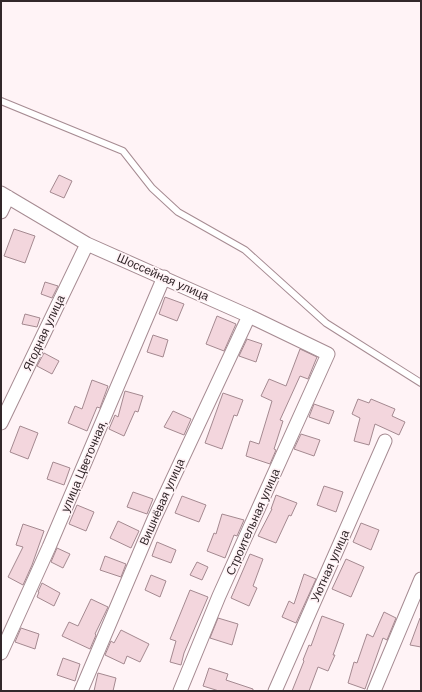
<svg xmlns="http://www.w3.org/2000/svg" width="422" height="692" viewBox="0 0 422 692" font-family="Arial,sans-serif">
<style>
.building{fill:#f3d6dd;stroke:#a48990}
.lines{fill:none;stroke-linecap:round;stroke-linejoin:round}
.service-casing{stroke:#a68b92;stroke-width:8}
.minor-casing{stroke:#a68b92;stroke-width:15}
.service{stroke:#fff;stroke-width:6}
.minor{stroke:#fff;stroke-width:13}
.labels{text-anchor:middle;dominant-baseline:central;stroke-width:3.5;stroke-linejoin:round;paint-order:stroke}
.street-label{font-size:12px;fill:#32272a;stroke:#fff3f6}
</style>
<rect width="100%" height="100%" fill="#fff3f6"/>
<path class="building" d="M59 175 72 181 64 198 50 192Z
M14 229 35 236 25 263 4 256Z
M45 282 58 286 52 298 41 294Z
M165 297 184 304 177 321 159 314Z
M25 314 40 318 37 327 22 324Z
M217 316 236 324 224 351 206 344Z
M153 335 168 340 163 357 147 352Z
M247 339 262 344 256 362 239 356Z
M300 349 317 357 308 379 300 376 280 420 283 421 274 449 276 450 270 464 246 456 250 441 259 444 272 401 261 396 269 379 286 386Z
M44 353 59 361 52 374 37 366Z
M92 380 108 386 100 408 97 407 87 431 68 423 75 406 82 409Z
M125 391 143 396 138 412 135 411 124 436 109 429 115 415 118 417Z
M223 393 243 400 237 416 234 415 222 449 205 443Z
M358 399 369 403 371 399 395 409 392 416 405 422 399 435 375 424 369 445 354 441 360 418 352 414Z
M314 404 334 411 329 424 309 417Z
M173 411 191 419 184 435 164 427Z
M20 426 38 433 28 459 10 452Z
M301 434 320 440 314 456 294 449Z
M53 462 70 468 64 485 47 479Z
M324 486 343 492 336 512 317 505Z
M133 492 153 499 147 514 127 507Z
M276 495 297 503 291 516 289 515 276 543 258 536 272 509H271Z
M182 496 206 505 199 522 175 513Z
M77 505 94 512 86 531 69 524Z
M222 514 244 520 237 536 234 535 225 558 207 551 214 533 216 534Z
M118 521 139 531 131 548 110 538Z
M361 523 379 530 371 550 353 542Z
M23 524 44 531 32 565 23 585 8 577 23 547 16 545Z
M157 542 176 550 171 563 152 556Z
M57 548 70 554 63 568 51 562Z
M250 554 263 559 253 586 257 588 249 606 231 598Z
M105 556 126 564 121 577 100 570Z
M346 559 364 567 351 597 332 589Z
M197 562 208 567 202 580 190 575Z
M304 574 316 579 296 623 282 617 289 601 294 604Z
M151 575 166 581 160 597 145 590Z
M42 583 60 593 54 606 37 597 39 592H38Z
M190 590 208 597 184 653 181 665 170 662 176 641 170 639Z
M91 599 108 607 95 634 96 635 90 649 62 636 69 622 78 626Z
M384 612 396 618 387 640 383 638 365 689 348 683 354 662 357 663 367 634 373 637Z
M322 616 344 624 333 655H335L328 671 318 667 309 691H292L304 661 303 660 309 645 311 646Z
M218 618 238 624 232 645 210 638Z
M420 618H421V647L410 645Z
M21 628 39 634 35 649 15 642Z
M121 630 149 644 140 662 127 656 124 664 105 655 111 641 114 643Z
M63 658 80 664 75 681 57 675Z
M209 668 228 674 226 680 253 689V691H219L203 686Z
M98 673 116 678 113 691H94Z"/>
<g class="lines">
<g class="service-casing">
<path id="service" d="M1 101 123 151 152 188 178 212 245 250 326 323 421 383"/>
</g>
<g class="minor-casing">
<path id="minor" d="M1 193 87 244 249 316 328 354 219 596 180 691
M1 212 8 197
M1 423 87 244
M1 653 49 547 164 277
M81 691 154 519 249 316
M275 691 385 441
M374 691 421 579"/>
</g>
<use href="#service" class="service"/>
<use href="#minor" class="minor"/>
</g>
<g class="labels">
<g class="street-label">
<text transform="translate(163 277) rotate(24)">Шоссейная улица</text>
<text transform="translate(44 333) rotate(-65)">Ягодная улица</text>
<text transform="translate(84 466) rotate(-67)">улица Цветочная,</text>
<text transform="translate(162 502) rotate(-66)">Вишнёвая улица</text>
<text transform="translate(253 522) rotate(-66)">Строительная улица</text>
<text transform="translate(330 566) rotate(-66)">Уютная улица</text>
</g>
</g>
<rect width="422" height="692" fill="none" stroke="#32272a" stroke-width="4"/>
</svg>
